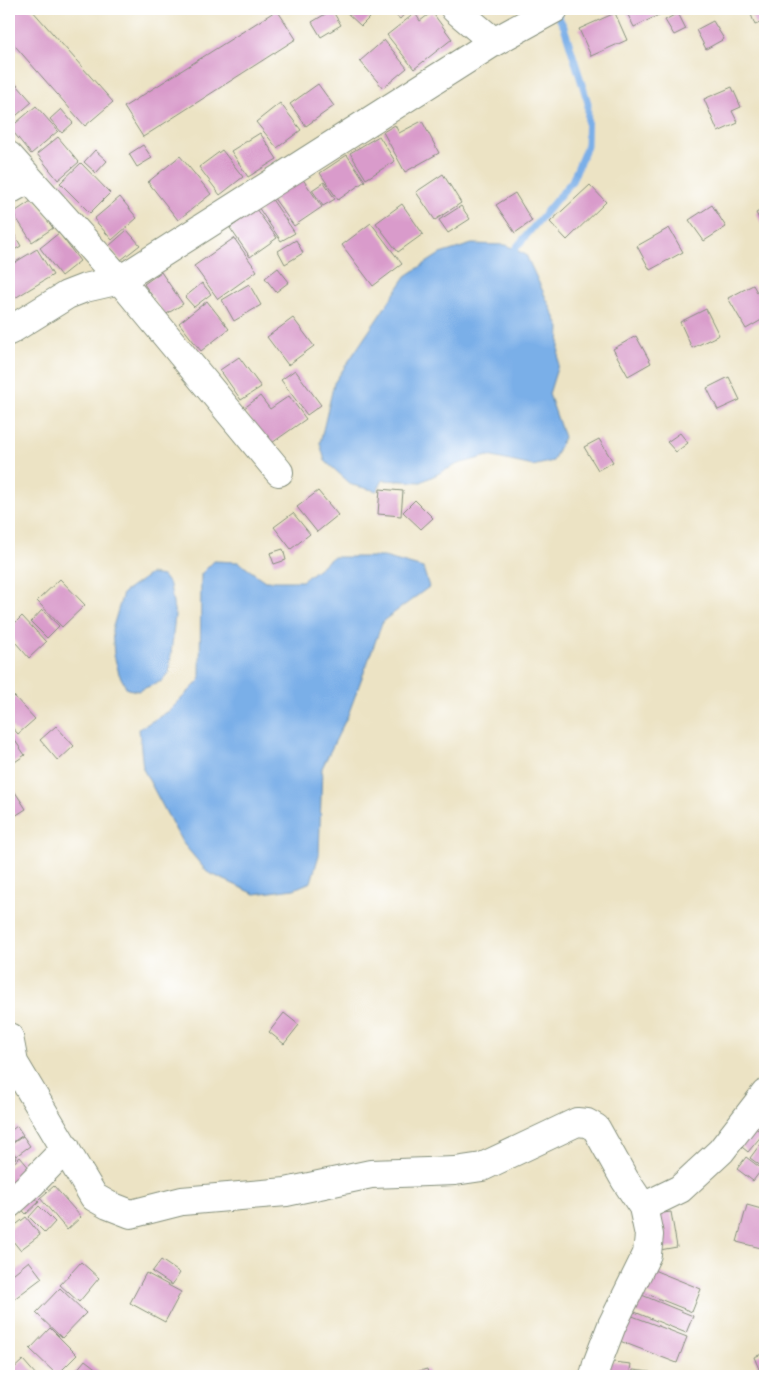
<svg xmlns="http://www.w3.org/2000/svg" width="774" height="1385" viewBox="0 0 774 1385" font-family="Mynerve,sans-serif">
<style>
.water{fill:#7aafe8;stroke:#4c768e}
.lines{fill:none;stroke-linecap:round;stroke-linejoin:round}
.stream{stroke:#7aafe8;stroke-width:7}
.building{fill:#d99bcb}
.minor-casing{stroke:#86907c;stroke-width:30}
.minor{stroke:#fff;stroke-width:28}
</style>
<rect width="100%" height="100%" fill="#fff"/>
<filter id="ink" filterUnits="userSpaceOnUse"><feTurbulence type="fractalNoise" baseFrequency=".02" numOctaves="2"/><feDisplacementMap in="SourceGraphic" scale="10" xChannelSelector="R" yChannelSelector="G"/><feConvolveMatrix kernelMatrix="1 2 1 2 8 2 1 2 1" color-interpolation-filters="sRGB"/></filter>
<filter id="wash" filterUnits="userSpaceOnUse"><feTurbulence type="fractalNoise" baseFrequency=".0096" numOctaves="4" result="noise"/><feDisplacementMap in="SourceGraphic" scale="20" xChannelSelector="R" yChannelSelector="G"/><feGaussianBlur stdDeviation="1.12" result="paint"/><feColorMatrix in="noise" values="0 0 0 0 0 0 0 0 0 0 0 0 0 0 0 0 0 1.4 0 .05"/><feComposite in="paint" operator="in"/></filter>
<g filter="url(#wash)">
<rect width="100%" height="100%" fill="#ece3c4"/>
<path class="water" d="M472 244 506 245 526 255 560 328 558 365 549 394 564 437 553 461 533 466 488 456 458 464 421 482 383 480 377 491 352 485 325 461 320 443 334 383 406 276 440 254Z
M333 557H384L423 568 429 587 383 621 348 715 322 768 319 855 311 882 294 889 255 894 207 872 182 842 143 769 139 729 169 711 200 680 201 574 214 561 238 562 265 581H302Z
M150 574 163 576 170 585 175 616 169 673 162 681 138 691 127 689 119 674 114 655 112 630 123 593Z"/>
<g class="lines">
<path class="stream" d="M515 249 572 181 587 146 588 103 564 27 557 14"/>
</g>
<g id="blocks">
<path class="building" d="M9 9H31L113 102 85 126 9 39Z
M351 9H366L372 15 361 26 347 13Z
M388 9H409L400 19Z
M625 9H659L661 14 634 27Z
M749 9H765V21L755 25Z
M277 10 296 39 143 137 124 107Z
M332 10 341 25 321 37 312 22Z
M432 12 452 39 414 69 387 35 415 13 420 21Z
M615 13 627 40 591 56 579 29Z
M678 13 686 29 674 35 665 20Z
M713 21 724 39 706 49 696 30Z
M384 40 407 68 383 88 360 61Z
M9 76 32 102 9 122Z
M318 84 334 106 306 126 290 104Z
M732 87 741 107 732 111 738 123 718 132 704 99Z
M280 103 301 130 277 148 256 122Z
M36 106 58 131 31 154 10 128Z
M61 109 73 123 62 133 50 119Z
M422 121 439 153 405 172 383 132 395 125 399 133Z
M260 133 277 159 248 177 231 151Z
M379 136 395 161 366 179 350 153Z
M58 137 79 162 58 180 37 154Z
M143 145 152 158 137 167 129 154Z
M95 150 107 161 96 173 84 162Z
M222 150 243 177 220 195 199 167Z
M347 155 365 181 338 200 320 173Z
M180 156 211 194 178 220 148 182Z
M81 163 110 193 90 213 60 183Z
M443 174 461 203 435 220 416 192Z
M302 178 322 207 294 226 273 197Z
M324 182 335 199 323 206 312 190Z
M590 185 606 202 567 240 550 222Z
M515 193 532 221 515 233 496 205Z
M269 195 295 233 281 241 256 204Z
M120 197 137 218 112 240 94 219Z
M34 199 53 228 32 242 13 213Z
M402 204 423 234 398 252 376 223Z
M712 205 726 227 704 241 689 220Z
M461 206 470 219 448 233 439 220Z
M765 208V227L764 228 756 213Z
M256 209 277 238 250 257 230 228Z
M371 223 402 264 373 286 342 245Z
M9 225 21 246 9 253Z
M669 228 683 252 650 270 637 246Z
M127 230 140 245 121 260 109 246Z
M59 233 80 261 61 276 40 248Z
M234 238 257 271 218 299 194 266Z
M296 240 303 253 285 264 278 251Z
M37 249 53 275 15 298 9 286V266Z
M278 268 289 282 276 292 265 278Z
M161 272 183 304 165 315 144 284Z
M202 283 211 294 194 307 185 297Z
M249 284 261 305 234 321 222 300Z
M753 285 765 306V318L746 329 728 298Z
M207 301 229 329 201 351 179 323Z
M706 309 719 335 692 348 680 322Z
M293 318 314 346 288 365 267 337Z
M636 336 651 363 628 376 613 349Z
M239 357 261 387 241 400 220 370Z
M295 370 321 405 307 415 281 380Z
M729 377 740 400 718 410 707 388Z
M260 396 270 409 289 396 306 419 269 445 243 409Z
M680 433 688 443 676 452 667 442Z
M599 439 613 462 598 470 584 447Z
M380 489 403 491 401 516 378 514Z
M318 491 338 515 317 532 297 507Z
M415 500 433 518 421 529 403 512Z
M293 513 310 534 291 549 274 527Z
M283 549 286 560 274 564 270 553Z
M60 579 85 605 62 627 37 601Z
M42 610 59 626 47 638 31 622Z
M22 616 46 642 29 658 9 635V629Z
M14 696 35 719 18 734 9 724V701Z
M56 726 74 746 58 761 40 740Z
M11 735 25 755 9 766V736Z
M15 792 26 809 15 816 9 806V796Z
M284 1013 299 1025 284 1044 269 1032Z
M752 1125 763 1134 748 1152 737 1143Z
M17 1126 23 1135 9 1145V1132Z
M23 1136 30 1146 16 1156 9 1146Z
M764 1139 765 1140V1169L750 1158Z
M9 1148 16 1158 9 1163Z
M20 1157 31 1170 9 1188V1167Z
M746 1157 762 1169 753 1181 737 1169Z
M54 1186 81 1217 67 1230 40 1198Z
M30 1192 39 1202 26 1214 17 1204Z
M747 1205 765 1210V1231L761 1248 737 1242Z
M39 1206 55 1222 45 1233 29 1217Z
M671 1212 677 1247 654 1251 648 1215Z
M26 1217 40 1235 20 1250 9 1236V1230Z
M161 1260 180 1273 172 1285 152 1272Z
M29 1261 42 1278 10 1302 9 1277Z
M81 1262 99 1278 79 1302 60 1285Z
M646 1267 701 1289 692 1312 637 1290Z
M146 1273 181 1292 165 1322 130 1303Z
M60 1288 86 1313 62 1338 36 1313Z
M632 1291 693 1316 686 1333 625 1308Z
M622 1312 687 1337 677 1363 612 1338Z
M50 1328 77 1355 57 1375 30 1349Z
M765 1353V1366L759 1369 754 1357Z
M23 1360 37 1376H9V1373Z
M85 1360 103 1374 101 1376H72Z
M604 1361 631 1364 629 1376H602Z
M427 1369 429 1376H401Z
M633 1370 650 1372V1376H632Z"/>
</g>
</g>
<g filter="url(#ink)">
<use href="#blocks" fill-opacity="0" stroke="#86907c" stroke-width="1"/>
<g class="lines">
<g class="minor-casing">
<path id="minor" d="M455 9 494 42
M9 156 120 280 279 472
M9 190 29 179
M9 331 67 295 85 288 120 280 494 42 554 9
M9 1037 14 1063 94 1197 108 1205 131 1214 182 1201 286 1192 371 1174 455 1171 482 1167 577 1122 587 1123 596 1128 625 1180 643 1207
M9 1204 31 1184 66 1148
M594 1376 597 1364 612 1325 647 1254 649 1235 643 1207 680 1189 721 1151 765 1094"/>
</g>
<use href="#minor" class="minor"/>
</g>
</g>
<rect width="774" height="1385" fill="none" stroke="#fff" stroke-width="30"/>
</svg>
